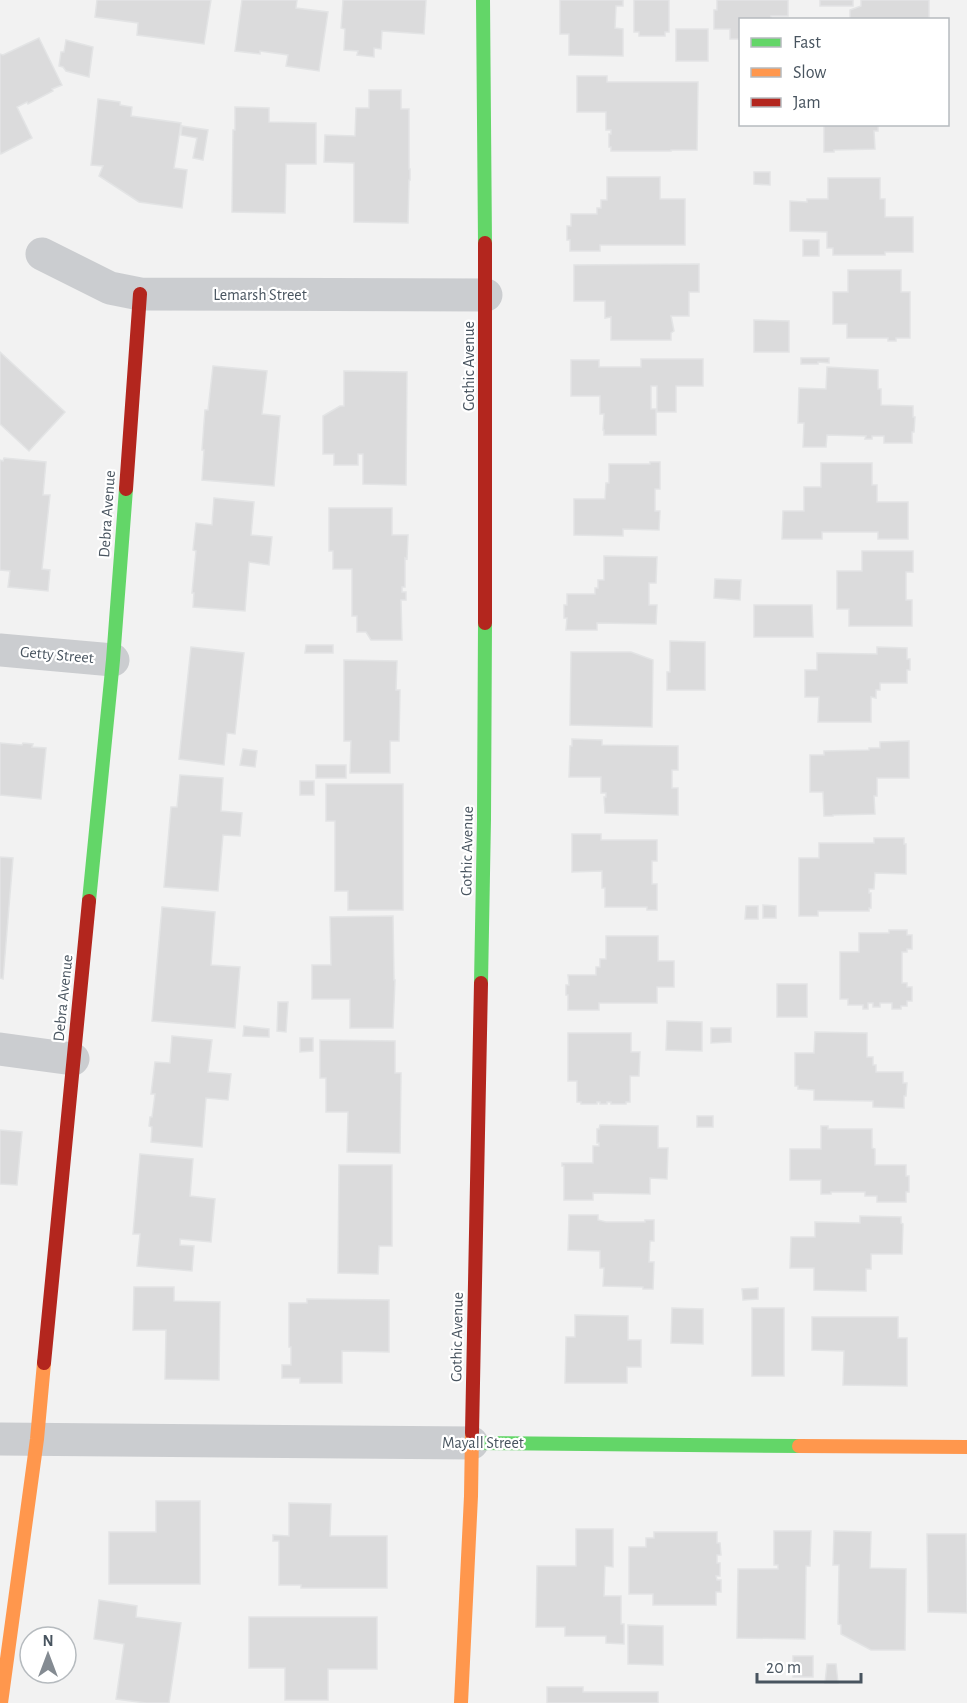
<svg xmlns="http://www.w3.org/2000/svg" width="967" height="1703" viewBox="0 0 967 1703" font-family="'Alegreya Sans',sans-serif">
<style>
.building{fill:#dbdbdc;stroke:#e3e4e5;stroke-width:1.5}
.lines{fill:none;stroke-linecap:round;stroke-linejoin:round}
.street{stroke:#cbcdd0;stroke-width:33}
.fast{stroke:#63d668;stroke-width:14}
.slow{stroke:#ff974d;stroke-width:14}
.jam{stroke:#b3261e;stroke-width:14}
.labels{text-anchor:middle;dominant-baseline:central;stroke-width:4.5;stroke-linejoin:round;paint-order:stroke}
.street-label{font-size:16px;fill:#48545f;stroke:#fff}
</style>
<rect width="100%" height="100%" fill="#f2f2f2"/>
<path class="building" d="M97 0H211L204 44 137 35 138 23 95 17Z
M242 0H297L296 8 328 12 319 71 286 66 288 55 260 51V54L235 51Z
M343 0H426L424 34 382 31 381 49 374 48V57L357 55 358 51 344 50 345 29 341 28Z
M560 0H623V6H616L615 28 623 29V56L569 55V34H560Z
M634 0H669V32H665V36H639V32H634Z
M717 0H788V16H771V20H740V39H730V29H714V10H717Z
M820 0H853V6H820Z
M861 0H929V20H850V10L861 6Z
M676 29H708V61H676Z
M39 38 62 85 52 89 53 91 28 104 27 102 17 107 32 138 1 154 0 151V54L3 55Z
M66 40 93 47 89 77 66 71 63 67 59 66 61 52H64Z
M577 76H607V82H698L697 150H671V151H611V147H609V134H611V130H606V112H577Z
M369 90H401V109H409V169H410V180H409L408 223 354 222V163L324 162 325 135 355 136 356 108H369Z
M98 99 120 102V105L132 107 131 116 181 123 174 168 187 170 182 208 139 202 99 176 103 166 91 165Z
M235 107 269 108V122L316 123V164H286L285 213 232 212 233 130H235Z
M824 124H878V131H874L875 149 834 150V152H824Z
M182 126 208 130 203 160 193 158 197 138 181 135Z
M754 172H770V185L754 184Z
M607 177H660V199H685V245H600V251H570V240H567V226H571V214H597V208H601V200H607Z
M828 178H880V199H885V217H913V252H885V255H833V248H827V232L790 231V201L807 202V199H828Z
M803 240H819V256H803Z
M699 264V292H689V316H671L674 331 671 333V340H611V317L605 318V301H574V265Z
M848 270H901V292H910V338H896V341H888V338H847V324H833V292H848Z
M754 320 789 321V352H754Z
M0 352 65 412 29 451 0 424Z
M801 358H829V363L818 362V364H801Z
M641 359H703V386H676V412H657V386H651V409H656V435H604V430H603L604 414H600V396H571V360H599V367H641Z
M213 366 267 371 262 414 280 416 274 486 202 480 204 450H202L205 410H208Z
M827 367 878 370V389H881V405L913 406V417H915L914 432H912V443H884V436H872V439H865L866 436 827 435 826 447H803L804 423H798L799 388 826 389Z
M344 371 407 372 406 485 363 484V454H358V465H334V454H323V416L340 406H344Z
M4 458 46 462 43 495H50L42 569 50 570 48 591 8 587 10 571 0 570V460L3 461Z
M650 462H660V489H655V511H660L659 530 623 529V536L574 535V499H605L606 483H609V464H650Z
M821 463H872V485H877V502H908V539H878V532H822V539H782L783 511H804V487H821Z
M214 498 254 502 251 535 272 537 269 565 249 562 245 611 193 607 194 593H192L196 551 193 550 196 523 212 525Z
M329 508H392V535H408L407 559 405 558V587H402V592H406V600H401L402 640H371L366 632H357V616H352V569H333V551H329Z
M862 551H913V572H906V600H912V626H849V609H837V571H862Z
M604 556 657 557 656 583H649V605H657L656 624 597 623V630H566L567 618H564V605H567V594H595V588H598V580H604Z
M715 579 741 580 740 600 714 598Z
M754 605H812L813 637H754Z
M670 641 705 642V690H667V672H670Z
M306 645H333V653H305Z
M191 647 244 653 235 734 227 733 224 765 179 759Z
M877 647 907 648V659H910V670H907V683H880V690H876V698L871 697V722H818L819 697H805V670H817V653L877 654Z
M571 652H631L653 660 652 727 570 725Z
M344 660 397 661 396 690H400L399 741H390V773H350L351 741H344Z
M572 739 602 740V745L678 746V770H672V788H678V815L605 813 604 797H606V793H601V777H569L570 746H572Z
M909 741V778H877V796H874L875 814 833 815V816H824L823 792H810V755H824V751L869 750V748H880V742Z
M0 743 22 745 23 743 33 744 32 747 46 748 41 799 0 795Z
M243 749 257 751 255 767 240 765Z
M316 765H346V778H316Z
M180 775 223 778 221 811 242 813 240 836 223 835 218 891 164 887 171 807H177Z
M300 781H314V795H300Z
M326 784H403V910H348V891H335V821H326Z
M572 834H601V840H657V861H652V884H657V910H647V907H605V888H602V871L572 872Z
M874 838H904V844H906V874L875 873 874 889H869V893H871V908H869V911H818V916H799V858H819V843H874Z
M0 857 13 858 3 979 0 978Z
M763 905 776 906V918H763Z
M746 906H758V919H745Z
M162 907 215 912 211 965 240 967 235 1028 152 1021Z
M393 916 394 980H395L393 1028H350V999H312V965H331L330 917Z
M889 930H907V935H912V949H907V952H902V983H907V987H912V1001H907V1006H901V1009H892V1003H880V1007H873V1003H868V1009H863V1005H848V999H840V952H859V933H889Z
M606 936H658V961H674V987H657V1003H599V1010H568V995H566V985H569L568 975H596V967H600V959H606Z
M777 984H807V1017H777Z
M278 1002H288L286 1032 277 1031Z
M667 1021 702 1022V1051L666 1050Z
M244 1026 269 1029V1037L243 1036Z
M711 1028H731V1042L711 1043Z
M815 1032 867 1033V1057H873V1065H876V1072H903V1083H907L906 1096H904V1108L873 1107V1101L814 1100V1090L798 1089V1086H795V1053H814Z
M568 1033H631V1052H640L639 1076H630V1102H626V1104H611V1102H607V1104H600V1102H597V1104H581V1102H577V1081H568Z
M172 1036 212 1040 208 1072 231 1074 228 1100 206 1098 202 1147 151 1142 152 1127 149 1126 150 1117H152L155 1094H151L155 1062 170 1063Z
M300 1038H313V1051L300 1052Z
M320 1040 395 1041V1073H401L400 1153 347 1152 348 1112H326V1078H320Z
M697 1116H713V1127H697Z
M600 1125 658 1126V1148H668L667 1179 650 1178V1194L593 1193V1200H564V1166H562V1163H593V1146H599V1143H597V1129H599Z
M821 1126H828V1129H872V1148L875 1149V1165H906V1176H909V1192H906V1202H877V1196H865V1192H831V1194H821V1180H790V1149H821Z
M0 1130 22 1132 17 1185 0 1184Z
M140 1154 193 1159 190 1196 215 1199 211 1242 180 1239V1245L194 1246 192 1271 137 1266 140 1234H133Z
M339 1165H392V1246H379L378 1274 338 1273Z
M569 1215H598V1220L606 1222H645V1220H654V1241H650L649 1262H654L653 1289H643V1287L603 1286 604 1268H600V1251L568 1250Z
M860 1216 901 1217V1223L903 1224 902 1254H871V1269H866V1291L814 1290V1268H790L791 1237H815V1222L860 1223Z
M134 1287H174V1301L220 1302 219 1380 165 1379 166 1330H133Z
M758 1288V1299L743 1300 742 1289Z
M307 1299 389 1300V1352L342 1351V1383H300V1378H282V1365H291V1347H289V1303H307Z
M672 1308 703 1309V1344L671 1343Z
M752 1308H784V1376H752Z
M575 1315 628 1316V1340H641V1367H627V1383H565L566 1337H575Z
M812 1317H898V1338H907V1386L843 1385 844 1351 812 1350Z
M156 1501H200V1584H109V1532H156Z
M289 1503 331 1504 330 1536H387V1588H301V1585H279V1541H273V1535L289 1536Z
M576 1529H613V1567L605 1566 604 1596H621V1624H624V1644L606 1643V1636H565V1627H536L537 1566H576Z
M774 1531H811L810 1566H806L805 1639 737 1638 738 1569H778V1565H774Z
M834 1531 871 1532 870 1568 906 1569 905 1650H871L841 1634V1625L838 1624 839 1565H833Z
M654 1532H717V1543H720L721 1555H717V1563H720V1576H716L717 1580H721V1592H716V1605H653V1594H629V1547H646V1538H654Z
M927 1534H966L967 1613 928 1612Z
M99 1600 137 1606 136 1617 181 1623 169 1703H146L116 1699 124 1644 94 1639Z
M249 1617H377V1669H328V1700H285V1668H249Z
M628 1625 663 1626V1665L628 1664Z
M793 1656H813V1677H793Z
M827 1664H836L838 1683H825Z
M547 1687H583V1692H658V1703H547Z"/>
<g class="lines">
<path class="street" d="M42 254 110 288 140 294 486 295
M0 650 113 660
M0 1049 73 1059
M0 1439 472 1443"/>
<path class="fast" d="M483 0 485 243
M89 901 113 660 126 489
M481 983 484 819 485 623
M472 1443 799 1446"/>
<path class="slow" d="M799 1446 967 1447
M1 1703 37 1439 44 1363
M461 1703 471 1496 472 1433"/>
<path class="jam" d="M126 489 140 294
M485 623V243
M44 1363 89 901
M472 1433 481 983"/>
</g>
<g class="labels">
<g class="street-label">
<text x="260" y="295">Lemarsh Street</text>
<text transform="translate(469 366) rotate(-90)">Gothic Avenue</text>
<text transform="translate(107 514) rotate(-86)">Debra Avenue</text>
<text transform="translate(57 655) rotate(5)">Getty Street</text>
<text transform="translate(467 851) rotate(-89)">Gothic Avenue</text>
<text transform="translate(63 998) rotate(-84)">Debra Avenue</text>
<text transform="translate(457 1337) rotate(-89)">Gothic Avenue</text>
<text x="483" y="1443">Mayall Street</text>
</g>
</g>
<rect x="739" y="18" width="210" height="108" fill="#ffffff" stroke="#b6bbbf" stroke-width="1.5"/>
<rect x="751" y="38" width="30" height="9" fill="#63d668" stroke="#b6bbbf" stroke-width="1.5"/>
<text x="793" y="48" font-size="18" fill="#48545f">Fast</text>
<rect x="751" y="68" width="30" height="9" fill="#ff974d" stroke="#b6bbbf" stroke-width="1.5"/>
<text x="793" y="78" font-size="18" fill="#48545f">Slow</text>
<rect x="751" y="98" width="30" height="9" fill="#b3261e" stroke="#b6bbbf" stroke-width="1.5"/>
<text x="793" y="108" font-size="18" fill="#48545f">Jam</text>
<g transform="translate(48 1655)"><circle r="28" fill="#ffffff" stroke="#b6bbbf" stroke-width="1.5"/>
<path d="M0-4.5L10 22L0 15L-10 22Z" fill="#848b92"/>
<text y="-9" font-size="16" font-weight="bold" text-anchor="middle" fill="#48545f">N</text>
</g>
<path d="M757 1673v9h104v-9" fill="none" stroke="#48545f" stroke-width="3"/>
<text x="766" y="1673" font-size="18" fill="#48545f" stroke="#ffffff" stroke-width="4.5" paint-order="stroke">20 m</text>
</svg>
